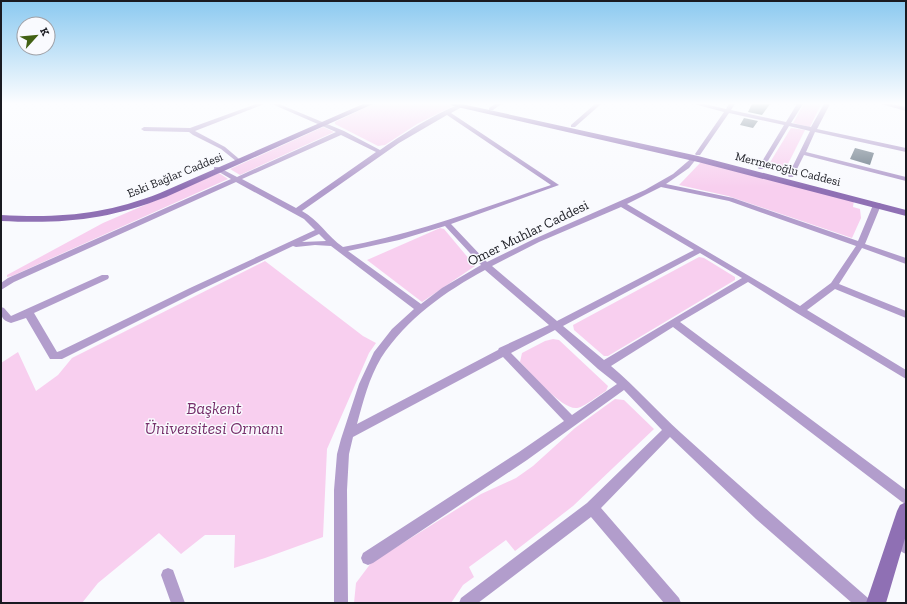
<svg xmlns="http://www.w3.org/2000/svg" width="907" height="604" viewBox="0 0 907 604" font-family="'Zilla Slab',serif">
<style>
.green{fill:#f8cfef}
.building{fill:#677683}
.lines{fill:none;stroke-linecap:round;stroke-linejoin:round}
.street{fill:#b29dcc;fill-rule:evenodd}
.secondary{fill:#8f70b4;fill-rule:evenodd}
.labels{text-anchor:middle;dominant-baseline:central;stroke-width:3;stroke-linejoin:round;paint-order:stroke}
.far-street-label{font-size:12px;fill:#191a21;stroke:#f9fafe}
.street-label{font-size:14px;fill:#191a21;stroke:#f9fafe}
.near-park-label{font-size:17px;font-style:italic;fill:#762f6b;stroke:#f9fafe}
</style>
<rect width="100%" height="100%" fill="#f9fafe"/>
<path class="green" d="M373 104H446L453 106 417 124 385 145 378 146 335 124V122Z
M804 104H821L810 127 793 123Z
M323 127 334 132 240 175 230 169Z
M791 128 805 130 785 170 770 166 769 164Z
M701 162 854 200 853 207 860 209 861 218 852 238 728 196 679 185Z
M219 173 228 179 12 276 7 277V275L103 223Z
M440 228 444 229 475 266 422 302 367 260Z
M699 257 704 258 735 277V280L608 356H604L574 330 573 325Z
M265 261 363 336 376 343 369 353 327 449 323 537 265 558 234 568 235 535H205L181 554 159 533 98 583 82 603H1V363L18 352 36 391 58 375 72 358Z
M553 339 559 340 608 386 606 391C599 395 584 407 577 408 562 410 531 373 520 362L522 353 545 341Z
M615 399 624 400 654 429 573 506 515 551 506 540 469 567 474 577 463 585 451 603H354L356 583 371 563 481 494 516 478 533 466 575 428Z"/>
<path class="building" d="M752 104H770L762 115 748 112Z
M744 118 758 121 753 128 740 125Z
M855 148 874 153 870 165 850 159Z"/>
<g class="lines">
<path class="street" d="M256 104H264L195 131 225 147 238 158 239 159 236 161 221 149 193 135 189 132 144 131 141 129 144 127 190 128Z
M272 104H279L344 131 380 150C394 140 449 104 462 105V107L451 113 559 185 451 224 487 262 534 239 645 190 673 174 694 156 697 158 689 168 666 184 733 198 858 241 873 205 874 203H880L881 205 865 244 906 258V264L862 248 839 284 906 311V318L835 289 807 310 906 370V379L797 313 748 282 680 322 906 490V504L902 502 673 327 611 366C636 387 657 411 681 433 743 489 805 543 868 598L870 603H852L756 519 670 437 601 508 679 598 681 603H664L591 517 478 603H459L461 598 587 503 662 430 624 390 527 460 373 563 368 565 363 563 361 558 363 553 519 452 564 421 503 357 353 437 349 454 347 490 348 603H334V490L337 454 341 439 359 384 374 352 392 329 414 309 331 246 315 245 296 247 293 246 196 292 62 359H50L26 318 11 323C1 320 1 316 1 307L4 308 11 316 102 275H108L109 277 108 279 34 313 57 352 60 351 190 288 315 230 304 219 236 182 14 282 1 290V283L8 278 231 179 214 169V167H218L237 177 336 132ZM447 115 551 185C482 208 415 234 343 247 327 236 319 220 302 211L399 143ZM341 135 376 152 296 208 242 179ZM661 187 729 201 856 246 831 283 800 306 627 204ZM621 207 694 250 557 321 492 266 539 242ZM445 226 481 265 442 288 421 304 348 251 399 240ZM319 234 326 241 302 242ZM700 253 742 278 604 360 563 326ZM485 270 549 325 499 348 498 350 357 424C363 402 369 378 381 358 406 319 446 291 485 270ZM555 330 598 369 617 384 572 415 511 353Z
M495 104H501L493 110H489V108Z
M595 104H601L575 127H571V125Z
M694 104H704L726 109 729 104H735L731 110 786 122 797 104H803L791 123 811 127 824 104H830L817 129 906 148V152L815 132 806 152 906 177V181L804 155 793 177H789L788 176 810 131 789 126 763 169H759L758 168 784 125 729 113 700 155H696L695 154 724 112Z
M881 104H891L906 107V111Z
M896 531 906 538V554C899 551 892 545 889 538L891 533Z
M168 568 173 570 185 603H171L161 575 163 570Z"/>
<path class="secondary" d="M363 104H373L166 197C108 220 63 224 1 221V215C60 218 104 215 160 193Z
M450 104H462L698 156 906 210V216L698 162 453 106Z
M906 502V535L886 603H866L897 511 900 505Z"/>
</g>
<linearGradient id="sky" x2="0" y2="1"><stop stop-color="#8bc9f0"/><stop offset="0.55" stop-color="#fcfdff"/><stop offset="1" stop-color="#fcfdff" stop-opacity="0"/></linearGradient>
<rect width="907" height="188" fill="url(#sky)"/>
<g class="labels">
<g class="far-street-label">
<text transform="translate(788 169) rotate(14)">Mermeroğlu Caddesi</text>
<text transform="translate(175 175) rotate(-22)">Eski Bağlar Caddesi</text>
</g>
<g class="street-label">
<text transform="translate(528 233) rotate(-26)">Omer Muhlar Caddesi</text>
</g>
<g class="near-park-label">
<text x="214" y="408">Başkent<tspan x="214" dy="20">Üniversitesi Ormanı</tspan></text>
</g>
</g>
<rect width="907" height="604" fill="none" stroke="#191a21" stroke-width="4"/>
<g transform="translate(36 36) rotate(63)"><circle r="19" fill="#f9fafe" stroke="#9fa0a6"/>
<path d="M0-3L7 15L0 10L-7 15Z" fill="#426114"/>
<text y="-6" font-size="11" font-weight="bold" text-anchor="middle" fill="#191a21">K</text>
</g>
</svg>
